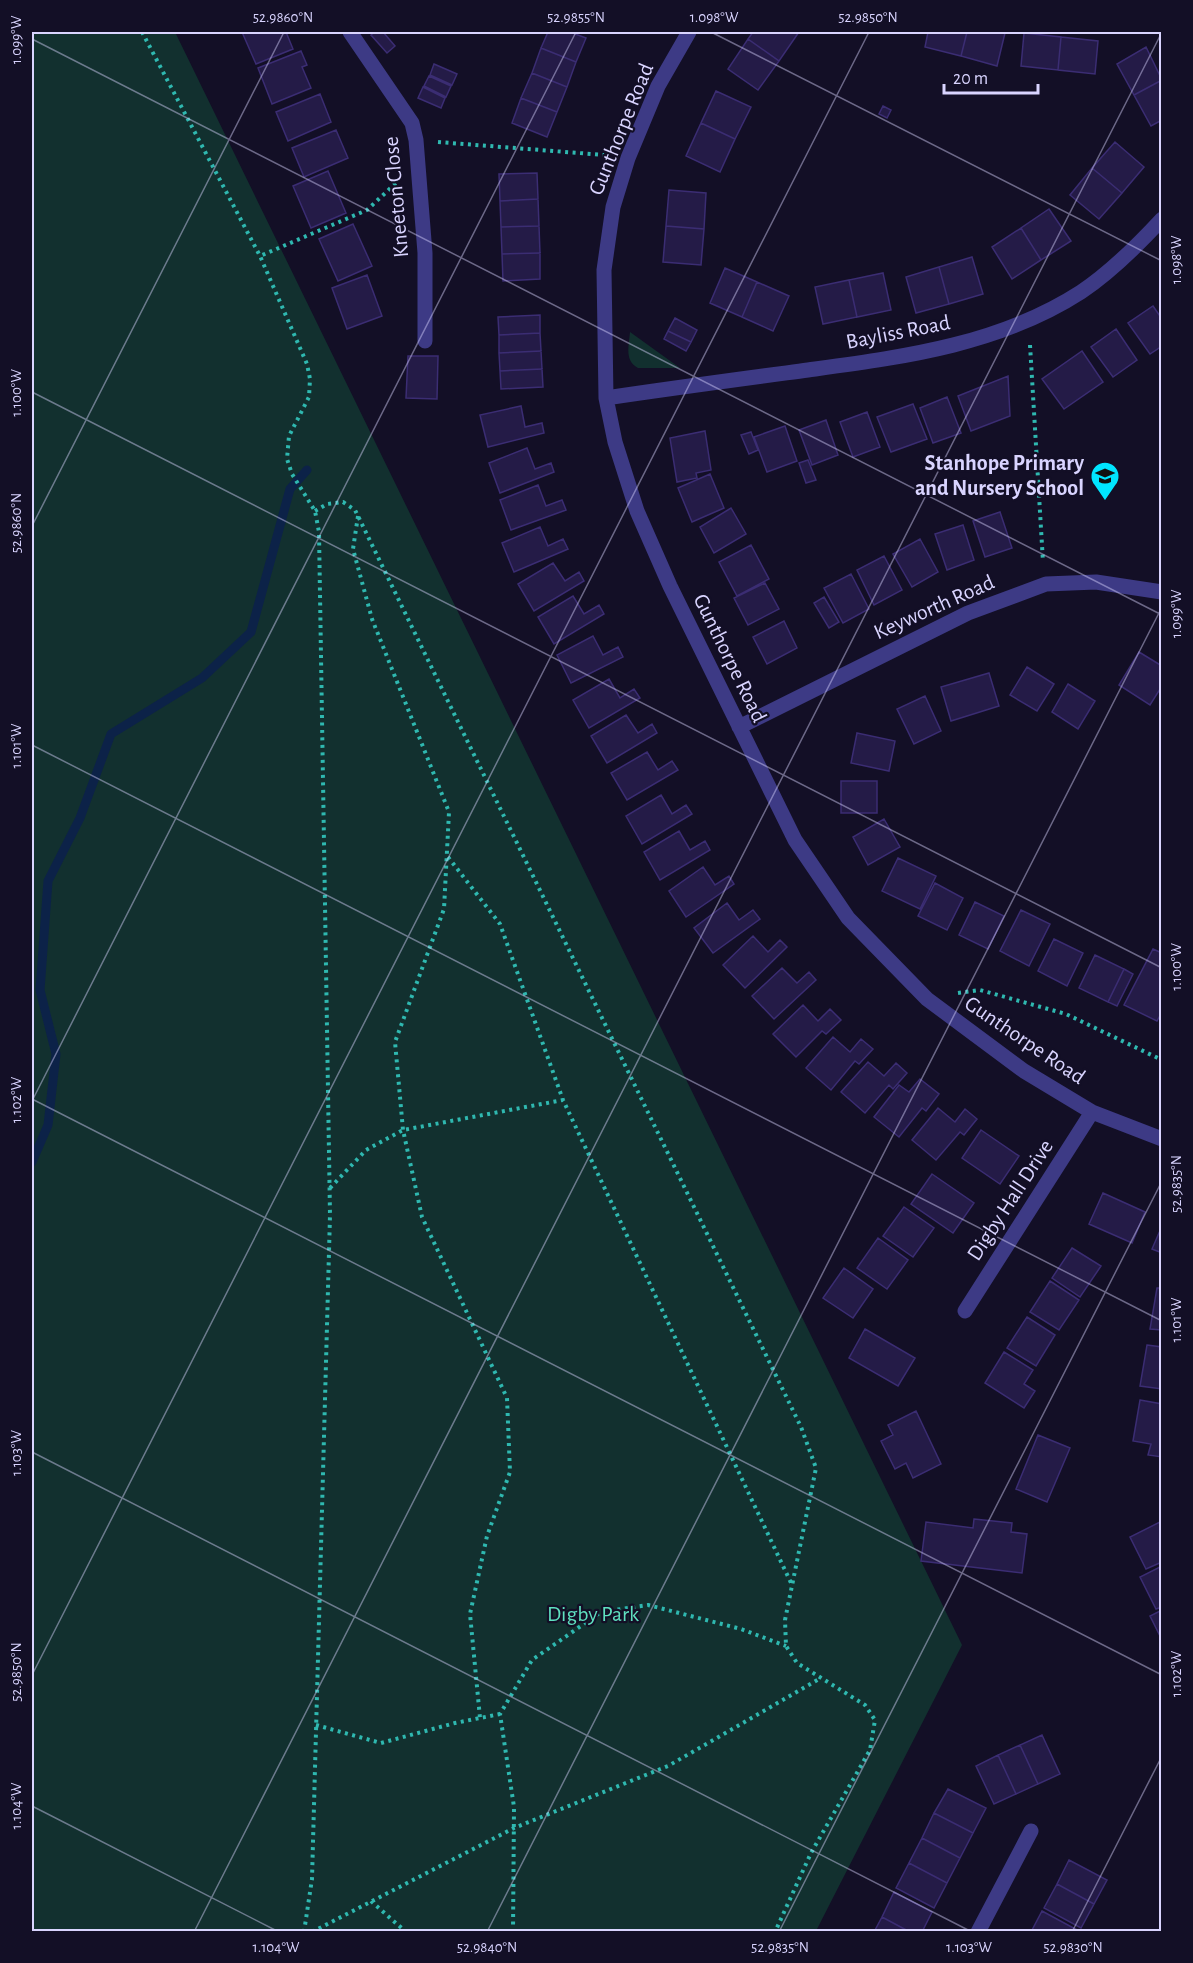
<svg xmlns="http://www.w3.org/2000/svg" width="1193" height="1963" viewBox="0 0 1193 1963" font-family="'Alegreya Sans',sans-serif">
<style>
.green{fill:#12302f}
.lines{fill:none;stroke-linecap:round;stroke-linejoin:round}
.stream{stroke:#0c2248;stroke-width:9}
.building{fill:#241b47;stroke:#3b2d73;stroke-width:1.5}
.path{stroke:#2fb8b0;stroke-width:4;stroke-dasharray:3 4.5;stroke-linecap:butt}
.minor{stroke:#3d3a85;stroke-width:15}
.ticks{fill:none;stroke:#d9d4ff;stroke-width:1.5;stroke-opacity:0.45}
.labels{text-anchor:middle;dominant-baseline:central;stroke-width:4.5;stroke-linejoin:round;paint-order:stroke}
.street-label{font-size:22px;fill:#d9d4ff;stroke:#130f26}
.poi-label{font-size:22px;font-weight:bold;fill:#d9d4ff;stroke:#130f26;text-anchor:end}
.park-label{font-size:22px;fill:#5fe0c0;stroke:#130f26}
.neatline{fill:none;stroke:#d9d4ff;stroke-width:2}
.ticks-label{font-size:15px;text-anchor:middle;fill:#d9d4ff}
</style>
<rect width="100%" height="100%" fill="#130f26"/>
<path class="green" d="M32 32H175L962 1645 816 1931H32Z
M630 332 680 368H638C624 361 629 345 630 332Z"/>
<g class="lines">
<path class="stream" d="M32 1162 48 1125 56 1054 40 990 48 881 80 818 111 734 202 678 251 632 290 489 307 470"/>
</g>
<path class="building" d="M242 32H286L293 49 256 64Z
M375 32H383L395 46 387 53 371 35Z
M548 32H570L586 38 576 62 541 48Z
M753 32H799L779 61 748 39Z
M928 32H967L961 56 925 47Z
M967 32 1005 33 997 66 961 56Z
M1024 33 1061 37 1058 70 1021 66Z
M1061 37 1098 41 1095 74 1058 70Z
M748 39 779 61 758 90 728 69Z
M1146 47 1162 80 1134 95 1117 64Z
M541 48 576 62 567 87 532 73Z
M301 51 307 65 302 67 311 88 272 104 258 68Z
M434 64 457 74 452 85 430 75Z
M532 73 567 87 557 112 521 98Z
M429 76 451 86 446 97 424 86Z
M1162 80V120L1151 126 1134 95Z
M423 87 445 98 441 108 418 98Z
M716 91 751 107 735 139 701 123Z
M320 94 331 122 288 141 276 112Z
M521 98 557 112 547 137 512 123Z
M883 106 891 110 887 118 879 114Z
M701 123 735 139 720 172 686 156Z
M336 130 348 158 304 177 292 148Z
M1115 142 1144 167 1122 193 1092 168Z
M1092 168 1122 193 1099 219 1070 195Z
M328 171 346 213 311 228 293 186Z
M537 173 538 199 500 201 499 174Z
M669 190 706 193 704 229 666 226Z
M538 199 539 226 501 227 500 201Z
M1049 209 1071 241 1041 260 1021 228Z
M353 224 372 266 338 281 319 239Z
M539 226 540 253 502 254 501 227Z
M666 226 704 229 701 265 663 262Z
M1021 228 1041 260 1012 279 992 247Z
M540 253V279L503 281 502 254Z
M972 257 983 294 949 304 939 267Z
M939 267 949 304 916 313 906 277Z
M725 268 757 282 742 317 710 303Z
M883 273 891 310 857 317 849 280Z
M367 275 382 316 347 329 332 288Z
M849 280 857 317 823 324 815 287Z
M757 282 789 296 773 331 742 317Z
M1153 306 1162 319V346L1150 354 1128 323Z
M540 315V333L499 335 498 317Z
M675 318 697 330 691 342 668 331Z
M1116 329 1137 360 1113 377 1091 347Z
M668 331 691 342 686 351 664 339Z
M540 333 541 351 499 353V335Z
M541 351 542 369 500 371 499 353Z
M1082 351 1103 382 1064 409 1042 379Z
M408 356H438L437 399 406 398Z
M542 369 543 387 501 389 500 371Z
M1008 376 1010 416 971 431 958 396Z
M947 397 961 433 933 443 920 408Z
M913 404 927 439 891 452 877 417Z
M521 406 525 427 542 423 544 433 488 447 480 415Z
M867 412 880 447 853 457 840 422Z
M826 420 838 455 812 465 799 430Z
M785 426 797 461 767 472 754 437Z
M705 431 711 470 696 473 697 478 677 482 670 438Z
M751 432 758 450 749 454 741 435Z
M527 448 535 469 551 463 554 472 500 493 489 463Z
M808 460 816 480 806 483 799 463Z
M710 474 724 508 692 522 678 488Z
M538 485 546 506 562 500 566 510 511 530 500 500Z
M731 508 746 534 714 553 700 527Z
M1000 512 1012 548 985 557 973 521Z
M963 525 974 560 947 570 935 534Z
M540 527 548 546 563 539 568 549 514 572 502 543Z
M920 539 938 572 912 587 893 554Z
M751 545 769 579 737 596 719 562Z
M884 556 902 590 874 605 857 570Z
M553 563 565 581 579 572 584 581 534 611 518 584Z
M851 574 869 609 843 623 824 588Z
M765 583 779 609 748 625 734 598Z
M573 596 584 614 599 605 604 614 554 644 538 617Z
M824 597 839 622 829 628 814 603Z
M784 621 797 648 767 664 753 637Z
M593 636 603 655 618 647 623 657 571 683 557 655Z
M1139 652 1162 666V686L1150 705 1119 685Z
M1027 667 1054 684 1037 711 1010 695Z
M989 673 999 706 951 721 941 687Z
M609 679 620 698 634 689 640 698 589 728 573 700Z
M1068 684 1095 701 1078 729 1052 712Z
M925 696 941 731 914 744 897 709Z
M626 715 638 733 652 724 657 733 607 763 591 736Z
M857 733 895 741 889 771 851 763Z
M647 752 658 770 672 761 678 770 627 800 611 773Z
M841 781H877V813H841Z
M661 795 672 814 686 805 692 814 642 844 626 816Z
M884 819 900 847 868 865 853 837Z
M679 831 690 850 705 841 710 850 660 880 644 852Z
M898 858 936 876 920 909 882 891Z
M703 867 715 885 729 876 734 884 686 917 669 891Z
M935 883 963 898 947 930 918 916Z
M975 902 1004 916 988 949 959 935Z
M727 903 739 920 753 910 760 919 713 953 694 928Z
M1021 910 1050 924 1029 966 1000 951Z
M753 936 768 952 780 940 787 947 745 988 723 965Z
M1054 939 1083 953 1067 986 1038 971Z
M1153 949 1162 953V1012L1157 1021 1124 1005Z
M1095 955 1124 969 1108 1002 1079 988Z
M782 968 797 983 809 972 816 980 774 1019 752 996Z
M1124 969 1133 974 1117 1006 1108 1002Z
M803 1005 818 1021 830 1009 841 1020 826 1034 822 1031 796 1057 773 1034Z
M833 1037 850 1052 861 1039 873 1049 859 1064 855 1061 831 1090 806 1068Z
M868 1062 884 1076 896 1063 907 1073 893 1089 889 1085 865 1113 841 1092Z
M920 1079 939 1094 926 1111 922 1108 899 1137 874 1117 899 1085 909 1092Z
M938 1108 955 1122 965 1109 977 1119 964 1135 960 1132 936 1160 912 1140Z
M981 1130 1019 1156 1000 1184 962 1158Z
M932 1174 974 1203 953 1233 911 1204Z
M1103 1193 1145 1212 1132 1243 1089 1224Z
M904 1207 934 1228 913 1257 883 1236Z
M1162 1226V1253L1152 1249Z
M878 1238 908 1260 887 1289 857 1268Z
M1072 1248 1101 1266 1080 1297 1052 1278Z
M844 1268 873 1289 853 1318 823 1298Z
M1050 1281 1079 1300 1059 1330 1030 1312Z
M1157 1288H1162V1330L1150 1329Z
M1027 1317 1055 1335 1036 1366 1007 1348Z
M865 1329 915 1358 898 1386 849 1358Z
M1147 1345 1162 1347V1389L1140 1386Z
M1004 1352 1033 1370 1024 1384 1035 1391 1024 1408 985 1383Z
M1140 1400 1162 1404V1457L1148 1455 1151 1444 1133 1441Z
M916 1411 941 1464 913 1478 906 1463 895 1469 881 1441 893 1435 888 1425Z
M1038 1435 1070 1448 1047 1502 1016 1489Z
M974 1519 1012 1523 1011 1532 1027 1534 1022 1573 921 1561 926 1522 973 1528Z
M1162 1521V1562L1146 1569 1130 1537Z
M1162 1566V1607L1156 1609 1140 1577Z
M1162 1610V1640L1150 1616Z
M1042 1735 1060 1774 1038 1784 1020 1745Z
M1020 1745 1038 1784 1016 1794 998 1755Z
M998 1755 1016 1794 994 1804 976 1766Z
M948 1789 986 1808 973 1833 934 1813Z
M934 1813 973 1833 960 1858 922 1838Z
M922 1838 960 1858 947 1883 909 1863Z
M1069 1860 1107 1880 1094 1904 1057 1884Z
M909 1863 947 1883 934 1908 896 1888Z
M1057 1884 1094 1904 1081 1928 1044 1908Z
M894 1892 932 1912 922 1932H910L882 1917Z
M1042 1911 1079 1931V1932H1031Z
M882 1917 910 1932H874Z"/>
<g class="lines">
<path class="path" d="M142 32 260 256
M438 142 604 155
M1030 345 1043 562
M315 511 327 504 343 502 355 510 801 1427 816 1468 785 1620 786 1646 797 1663 865 1705 875 1720 870 1750 811 1853 775 1932
M358 516 353 549 372 619 449 812 444 909 395 1042 403 1130 422 1217 507 1398 510 1472 487 1536 470 1614 480 1718
M448 857 500 924 563 1100 792 1585
M958 993 980 990 1066 1014 1162 1060
M330 1188 366 1150 403 1130 563 1100
M316 1725 381 1743 455 1723 500 1714
M371 1901 406 1932
M304 1932 312 1879 330 1215 319 532 315 511 292 474 287 459 289 436 309 397 310 379 307 364 260 256 367 210 396 183
M312 1932 514 1828 668 1766 821 1678
M513 1932 514 1807 500 1714 532 1660 601 1612 648 1605 741 1629 786 1646"/>
<path class="minor" d="M350 32 412 123 416 140 425 253V341
M689 32 658 86 628 158 613 207 604 270 606 398 615 442 637 511 670 586 795 840 848 918 927 999 1024 1071 1092 1112 1162 1139
M606 398C673 388 741 379 808 370 903 357 999 345 1081 292 1111 272 1137 246 1162 219
M739 727 968 613 1046 584 1096 582 1162 592
M965 1311 1092 1112
M978 1932 1031 1831"/>
</g>
<path class="ticks" d="M711 32 1162 261M32 39 1162 615M32 392 1162 968M32 526 284 32M32 745 1162 1321M32 1099 1162 1675M32 1101 576 32M32 1452 972 1932M32 1675 869 32M32 1806 279 1932M194 1932 1162 32M487 1932 1162 607M779 1932 1162 1181M1072 1932 1162 1756"/>
<defs>
<g id="school-pin" transform="scale(1.5)"><path d="M0 17L-7.5 6A9.5 9.5 0 1 1 7.5 6Z" fill="#00e5ff" stroke="#130f26"/><path d="M0-5L7-2L0 1L-7-2ZM-4 1L0 2.5L4 1V4Q0 6-4 4Z" fill="#111"/></g>
</defs>
<g fill-rule="evenodd">
<use href="#school-pin" x="1105" y="476"/>
</g>
<g class="labels">
<g class="street-label">
<text transform="translate(621 129) rotate(-68)">Gunthorpe Road</text>
<text transform="translate(396 197) rotate(-95)">Kneeton Close</text>
<text transform="translate(898 332) rotate(-11)">Bayliss Road</text>
<text transform="translate(934 607) rotate(-24)">Keyworth Road</text>
<text transform="translate(730 658) rotate(64)">Gunthorpe Road</text>
<text transform="translate(1025 1040) rotate(34)">Gunthorpe Road</text>
<text transform="translate(1010 1200) rotate(-57)">Digby Hall Drive</text>
</g>
<g class="poi-label">
<text x="1084" y="463">Stanhope Primary<tspan x="1084" dy="25">and Nursery School</tspan></text>
</g>
<g class="park-label">
<text x="593" y="1614">Digby Park</text>
</g>
</g>
<rect width="1193" height="1963" fill="none" stroke="#130f26" stroke-width="66"/>
<path d="M944 84v9h94v-9" fill="none" stroke="#d9d4ff" stroke-width="3"/>
<text x="953" y="84" font-size="18" fill="#d9d4ff" stroke="#130f26" stroke-width="4.5" paint-order="stroke">20 m</text>
<rect x="33" y="33" width="1127" height="1897" class="neatline"/>
<g class="ticks-label">
<text x="283" y="22">52.9860°N</text>
<text x="576" y="22">52.9855°N</text>
<text x="714" y="22">1.098°W</text>
<text x="868" y="22">52.9850°N</text>
<text transform="translate(16 40) rotate(-90)" y="5">1.099°W</text>
<text transform="translate(1176 260) rotate(-90)" y="5">1.098°W</text>
<text transform="translate(16 393) rotate(-90)" y="5">1.100°W</text>
<text transform="translate(16 523) rotate(-90)" y="5">52.9860°N</text>
<text transform="translate(1176 614) rotate(-90)" y="5">1.099°W</text>
<text transform="translate(16 746) rotate(-90)" y="5">1.101°W</text>
<text transform="translate(1176 967) rotate(-90)" y="5">1.100°W</text>
<text transform="translate(16 1100) rotate(-90)" y="5">1.102°W</text>
<text transform="translate(1176 1184) rotate(-90)" y="5">52.9835°N</text>
<text transform="translate(1176 1320) rotate(-90)" y="5">1.101°W</text>
<text transform="translate(16 1453) rotate(-90)" y="5">1.103°W</text>
<text transform="translate(16 1672) rotate(-90)" y="5">52.9850°N</text>
<text transform="translate(1176 1674) rotate(-90)" y="5">1.102°W</text>
<text transform="translate(16 1806) rotate(-90)" y="5">1.104°W</text>
<text x="276" y="1952">1.104°W</text>
<text x="487" y="1952">52.9840°N</text>
<text x="780" y="1952">52.9835°N</text>
<text x="969" y="1952">1.103°W</text>
<text x="1073" y="1952">52.9830°N</text>
</g>
</svg>
